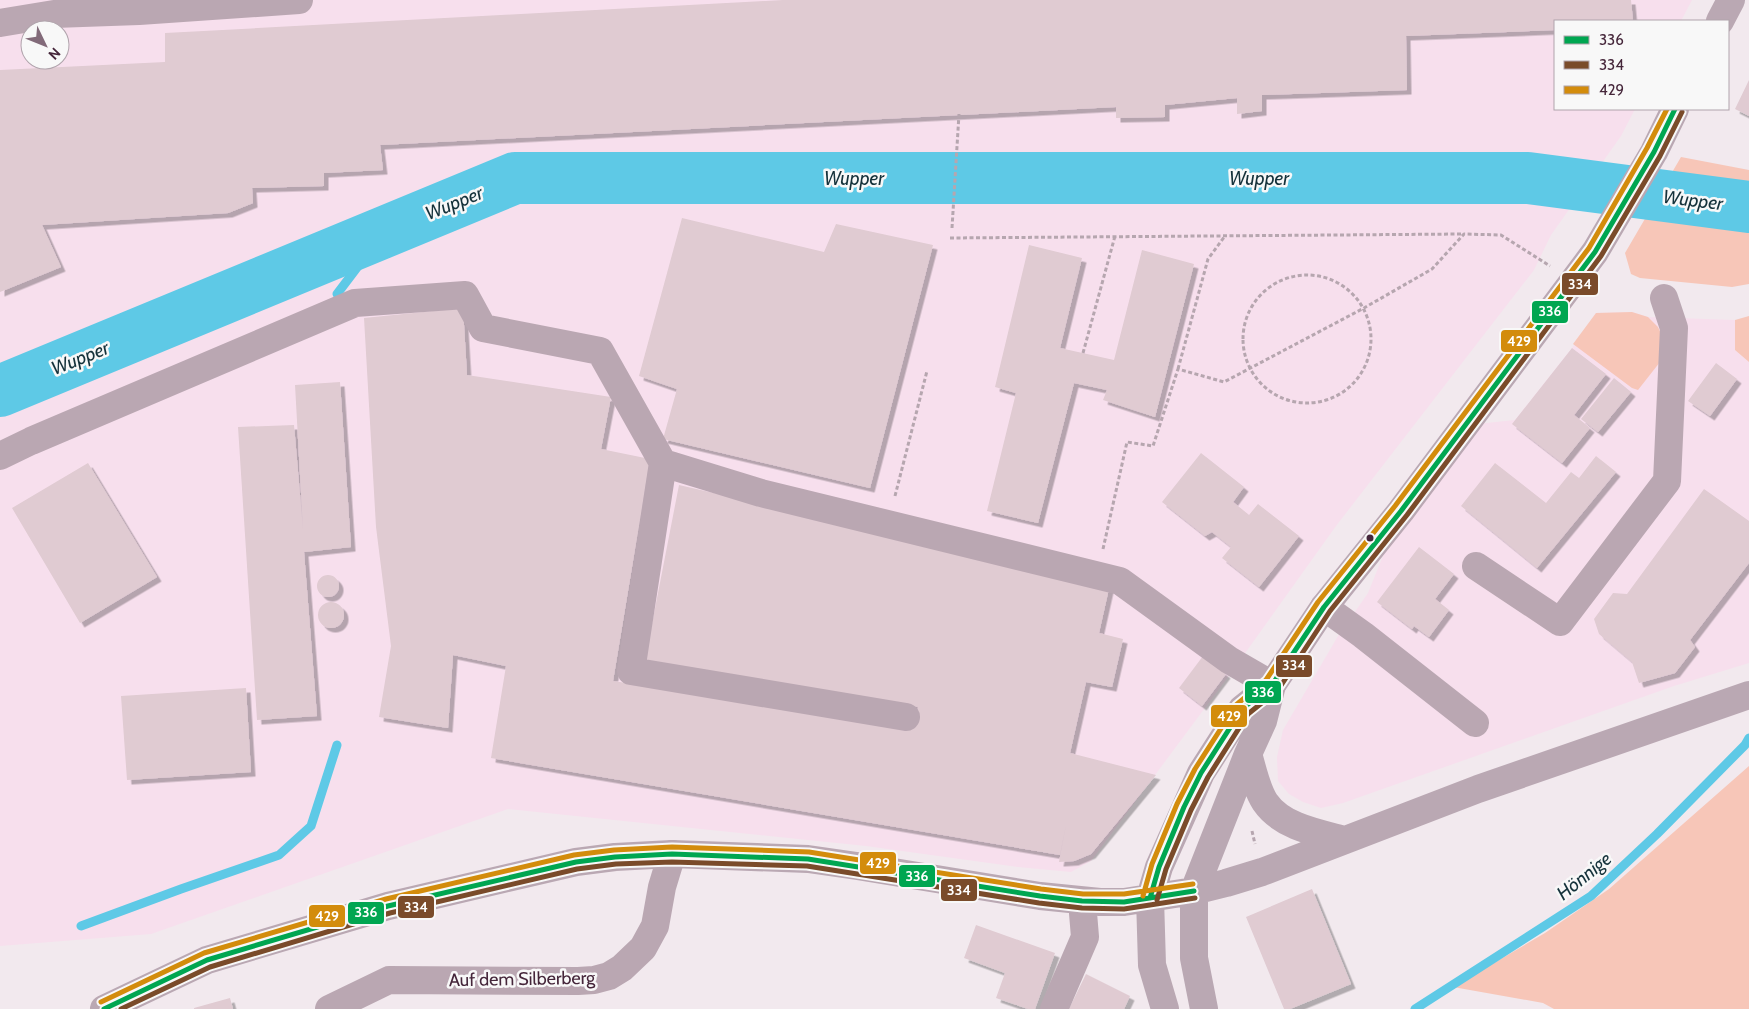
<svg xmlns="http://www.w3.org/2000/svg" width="1749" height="1009" viewBox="0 0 1749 1009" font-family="Cabin,sans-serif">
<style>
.built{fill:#f7dfed;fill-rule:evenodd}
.green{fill:#f7c6b8}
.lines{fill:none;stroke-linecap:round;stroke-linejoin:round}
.stream{stroke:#5ec9e6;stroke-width:9}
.river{stroke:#5ec9e6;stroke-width:52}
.building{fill:#e0cbd2;filter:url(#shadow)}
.path{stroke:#b6a6af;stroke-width:3;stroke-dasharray:4 2.5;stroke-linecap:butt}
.minor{stroke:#baa7b2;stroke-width:28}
.major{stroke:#baa8b3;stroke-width:28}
.bus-1-casing{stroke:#f8f8f8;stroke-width:9}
.bus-2-casing{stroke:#f8f8f8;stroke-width:9}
.bus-3-casing{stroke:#f8f8f8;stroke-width:9}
.bus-1{stroke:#00a651;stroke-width:5}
.bus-2{stroke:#7a4b2a;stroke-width:5}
.bus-3{stroke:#d38c0c;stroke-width:5}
.bus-dot{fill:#45263a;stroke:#f8f8f8;stroke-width:2}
.labels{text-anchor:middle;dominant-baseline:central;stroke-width:5;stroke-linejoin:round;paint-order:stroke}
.street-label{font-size:18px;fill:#45263a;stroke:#f8f8f8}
.water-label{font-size:19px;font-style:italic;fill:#15323b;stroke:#f8f8f8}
.line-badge{stroke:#f8f8f8;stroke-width:2}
.badge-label{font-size:14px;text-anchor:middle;font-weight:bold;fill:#fff}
</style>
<defs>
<filter id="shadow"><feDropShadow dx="4.5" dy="4.5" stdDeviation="0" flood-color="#0004"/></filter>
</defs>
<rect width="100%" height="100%" fill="#f2e9ee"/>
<path class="built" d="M0 0H1692L1681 21H1555V109H1635L1621 136 1551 235 1534 270 1336 526 1228 677 1091 861 1071 872 1018 867 866 846 508 809 151 934 0 946ZM30 30H60V60H30Z
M1632 312 1648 317 1735 320V350L1749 362V663L1674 686 1343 803 1321 808 1303 802 1289 794 1278 781 1277 757 1283 730 1338 636 1368 593 1401 511 1467 425 1515 420 1572 348 1596 313Z"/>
<path class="green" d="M1681 157 1749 170V284L1732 287 1640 278 1631 274 1625 253Z
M1632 312 1648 317 1658 327 1663 338 1660 362 1638 390 1632 388 1573 344 1596 313Z
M1749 316V362L1735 350V320Z
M1749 766V1009H1554L1543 1003 1453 987 1545 933 1609 889Z"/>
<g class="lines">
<path class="stream" d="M337 294 384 232
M81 926 181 889 279 855 311 826 337 745
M1415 1009 1591 896 1657 834 1745 745 1749 738"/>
<path class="river" d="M0 391 515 178H1528L1749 207"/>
</g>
<path class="building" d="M783 0H1631L1633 21H1555V30L1406 36 1407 90 1262 95V111L1237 114V98L1165 105V117L1116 118V107L380 145 383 170 324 173V186L252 188 253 203 228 213 42 225 61 267 0 292V70L165 62V33Z
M1749 80V116L1735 109Z
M682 218 824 252 836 224 933 245 870 488 663 439 677 389 639 376Z
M1029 245 1082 258 1060 348 1114 360 1142 250 1194 264 1155 417 1103 400 1107 390 1074 383 1038 523 987 511 1016 393 995 387Z
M463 308 467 375 611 397 601 449 650 459 613 681 916 727 918 707 644 665 679 485 1110 584 1099 633 1123 639 1112 687 1086 682 1070 753 1156 775 1091 854 1074 861 1059 862 1066 825 1060 855 491 758 506 666 453 655 448 728 379 717 391 646 376 527 364 318Z
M1572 348 1606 374 1574 415 1590 428 1562 463 1512 424Z
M1716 363 1737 379 1710 416 1688 401Z
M1614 378 1631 392 1598 432 1581 419Z
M340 382 351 547 304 552 317 716 257 720 238 427 294 425 303 529 295 385Z
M1201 453 1244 487 1233 502 1249 515 1258 504 1299 536 1259 587 1222 558 1231 547 1212 532 1205 536 1162 502Z
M1596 456 1616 472 1537 568 1461 506 1495 463 1546 503 1571 472 1579 478Z
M88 463 157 577 80 623 12 508Z
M1704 489 1749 521V563L1690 640 1695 647 1675 673 1639 683 1632 662 1599 634 1594 619 1613 593 1627 594Z
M1419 547 1454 574 1435 599 1449 610 1429 637 1414 626 1412 629 1377 602Z
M317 586a11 11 0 1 1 22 0a11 11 0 1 1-22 0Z
M318 615a13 13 0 1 1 26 0a13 13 0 1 1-26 0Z
M1203 656 1226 674 1202 706 1179 688Z
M246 688 251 772 127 780 121 696Z
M1312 889 1351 984 1290 1009H1284L1246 917Z
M976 925 1055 953 1035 1009H1028L996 998 1005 973 964 958Z
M1086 974 1130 996 1124 1009H1069Z
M230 998 233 1009H194V1008Z"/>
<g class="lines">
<path class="path" d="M952 228 959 114
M950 238 1463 234
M1243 339a64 64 0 1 1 128 0a64 64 0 1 1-128 0Z
M1083 353 1115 236
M1178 369 1208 259 1225 236
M895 496 927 371
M1103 549 1127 442 1153 446 1178 369 1224 382 1364 308 1432 269 1464 234 1501 235 1550 266
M1252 831 1255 844"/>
<path class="minor" d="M0 23 54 14 139 11 299 0
M0 456 31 441 355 303 465 295 483 328 600 351 663 463 761 493 1120 581 1229 660 1272 685
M663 463 631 671 906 717
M1476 566 1560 622 1667 481 1674 328 1664 298
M1324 607 1363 635 1475 723
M329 1009 389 980 578 981 594 980 609 976 622 968 643 948 655 926 662 887 672 854
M1054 1009 1085 937 1082 901"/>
<path class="major" d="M1720 21 1731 0
M1248 754C1253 770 1256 788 1265 802 1282 827 1318 833 1345 840
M104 1009 207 960 388 906 576 862 615 857 672 854 808 859 857 866 1040 896 1100 902H1124L1194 891 1226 883 1262 872 1478 789 1749 695
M1165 1009 1152 965 1150 898 1159 867 1201 773 1242 709 1272 685 1324 607 1401 511 1595 252 1654 152 1675 109
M1204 1009 1194 958V891L1248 754 1263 721 1272 685"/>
<g class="bus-1-casing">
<path id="bus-1" d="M1150 898 1159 867 1184 807 1201 773 1242 709 1272 685 1324 607 1401 511 1595 252 1654 152 1675 109
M104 1009 207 960 388 906 576 862 615 857 672 854 808 859 1040 896 1082 901 1124 902 1194 891"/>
</g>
<g class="bus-2-casing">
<path id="bus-2" d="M1157 900 1166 869 1191 810 1208 777 1248 714 1278 690 1330 611 1407 515 1601 256 1660 156 1682 112
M121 1009 210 967 390 913 577 869 616 864 672 862 807 866 1039 903 1082 908 1124 909 1195 898"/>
</g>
<g class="bus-3-casing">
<path id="bus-3" d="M1143 896 1152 864 1177 804 1195 769 1236 705 1266 680 1318 602 1395 506 1589 248 1647 148 1667 109
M101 1002 204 953 386 899 574 855 614 850 672 847 809 852 1041 889 1083 894H1124L1193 884"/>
</g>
<use href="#bus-1" class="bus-1"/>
<use href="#bus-2" class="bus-2"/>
<use href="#bus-3" class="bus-3"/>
</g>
<circle class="bus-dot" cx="1370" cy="538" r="4.5"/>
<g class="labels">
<g class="street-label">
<text transform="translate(522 979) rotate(-1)">Auf dem Silberberg</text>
</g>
<g class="water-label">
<text x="854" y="178">Wupper</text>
<text x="1259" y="178">Wupper</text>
<text transform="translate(1693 200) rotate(7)">Wupper</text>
<text transform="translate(454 203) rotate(-22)">Wupper</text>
<text transform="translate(80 358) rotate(-22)">Wupper</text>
<text transform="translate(1584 876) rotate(-39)">Hönnige</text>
</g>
</g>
<g class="line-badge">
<rect x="1561" y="272" width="38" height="24" rx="5" fill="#7a4b2a"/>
<rect x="1531" y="300" width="38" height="24" rx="5" fill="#00a651"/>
<rect x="1500" y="329" width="38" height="24" rx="5" fill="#d38c0c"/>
<rect x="1275" y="654" width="38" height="24" rx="5" fill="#7a4b2a"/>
<rect x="1244" y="680" width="38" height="24" rx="5" fill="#00a651"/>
<rect x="1210" y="704" width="38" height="24" rx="5" fill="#d38c0c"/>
<rect x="859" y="851" width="38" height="24" rx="5" fill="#d38c0c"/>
<rect x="898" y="864" width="38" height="24" rx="5" fill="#00a651"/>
<rect x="940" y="878" width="38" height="24" rx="5" fill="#7a4b2a"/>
<rect x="397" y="895" width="38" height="24" rx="5" fill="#7a4b2a"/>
<rect x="347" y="901" width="38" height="24" rx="5" fill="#00a651"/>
<rect x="308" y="904" width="38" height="24" rx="5" fill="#d38c0c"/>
</g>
<g class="badge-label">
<text x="1580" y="289">334</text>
<text x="1550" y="316">336</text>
<text x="1519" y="346">429</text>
<text x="1294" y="670">334</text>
<text x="1263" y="697">336</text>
<text x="1229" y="721">429</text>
<text x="878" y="868">429</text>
<text x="917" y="881">336</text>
<text x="959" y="895">334</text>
<text x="416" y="912">334</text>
<text x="366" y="917">336</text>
<text x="327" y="921">429</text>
</g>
<rect x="1554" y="20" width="175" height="90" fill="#f8f8f8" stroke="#b0a4ac"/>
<rect x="1564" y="36" width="25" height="8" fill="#00a651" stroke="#b0a4ac"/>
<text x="1599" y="45" font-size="15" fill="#45263a">336</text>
<rect x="1564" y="61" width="25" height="8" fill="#7a4b2a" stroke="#b0a4ac"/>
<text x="1599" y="70" font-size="15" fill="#45263a">334</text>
<rect x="1564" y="86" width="25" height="8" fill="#d38c0c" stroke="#b0a4ac"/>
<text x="1599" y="95" font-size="15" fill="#45263a">429</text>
<g transform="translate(45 45) rotate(133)"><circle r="24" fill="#f8f8f8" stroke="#b0a4ac"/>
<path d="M0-4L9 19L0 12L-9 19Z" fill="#826a79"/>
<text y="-8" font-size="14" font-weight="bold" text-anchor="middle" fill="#45263a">N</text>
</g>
</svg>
